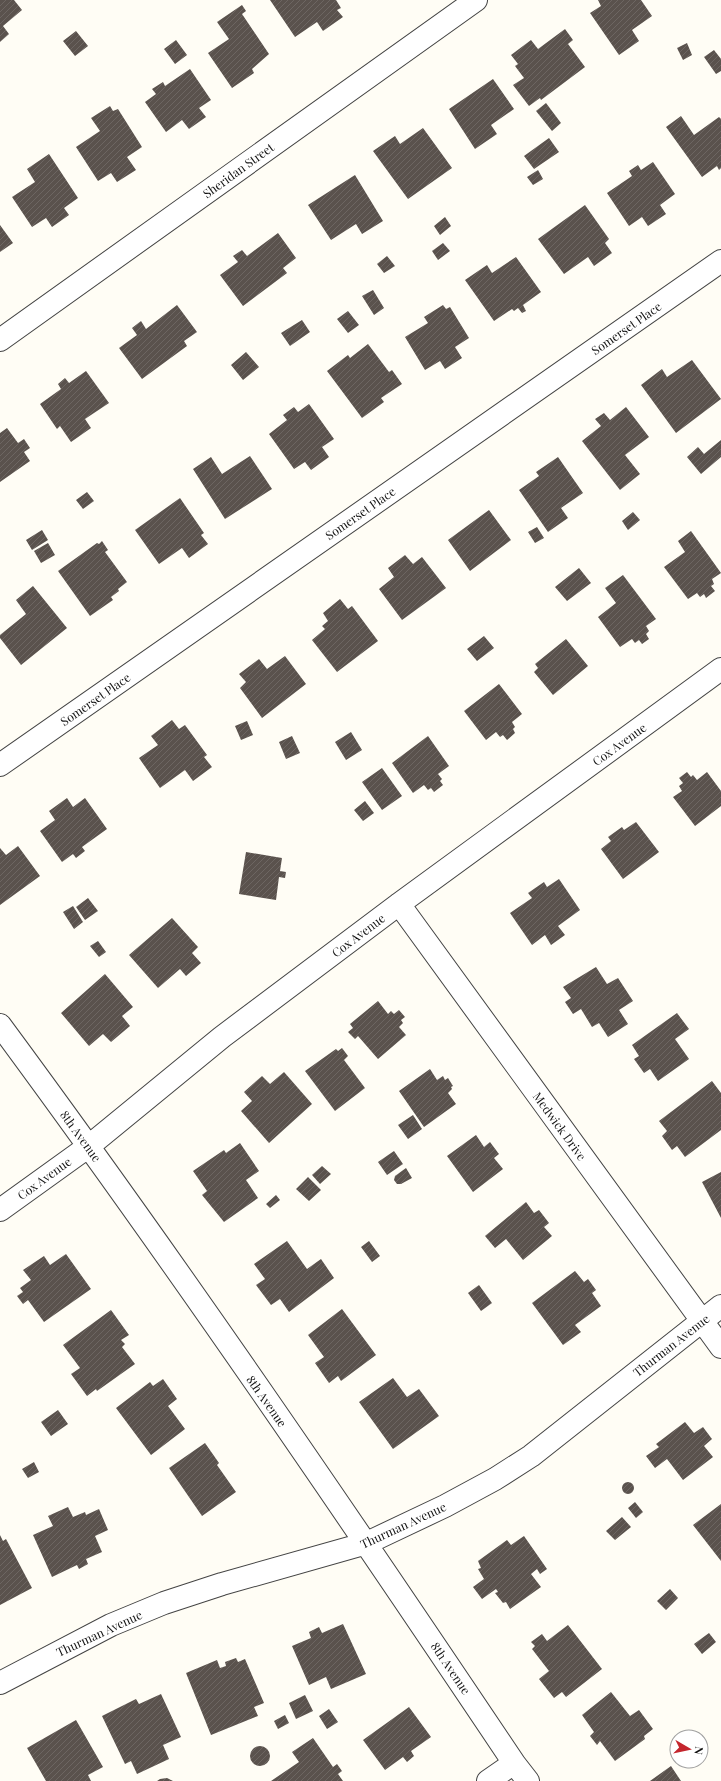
<svg xmlns="http://www.w3.org/2000/svg" width="721" height="1781" viewBox="0 0 721 1781" font-family="'Playfair Display',serif">
<style>
.building{fill:url(#building-hatch)}
.lines{fill:none;stroke-linecap:round;stroke-linejoin:round}
.street-casing{stroke:#444;stroke-width:24}
.street{stroke:#fff;stroke-width:22}
.labels{text-anchor:middle;dominant-baseline:central;stroke-width:4;stroke-linejoin:round;paint-order:stroke}
.street-label{font-size:12px;fill:#111;stroke:#fff}
</style>
<defs>
<pattern id="building-hatch" width="6" height="6" patternUnits="userSpaceOnUse"><rect width="6" height="6" fill="#5a524d"/><path d="M-1 1l2-2M0 6l6-6M5 7l2-2" fill="none" stroke="#6d6662"/></pattern>
</defs>
<rect width="100%" height="100%" fill="#fffdf5"/>
<path class="building" d="M0 0H14L22 10 3 26 9 34 0 42Z
M270 0H336L341 8 337 10 343 17 323 31 317 22 295 37Z
M598 0H641L652 16 632 30 639 41 619 55 590 13 601 6Z
M242 5 246 11 242 14 269 54 252 69 254 73 232 88 208 53 229 39 217 22Z
M565 29 573 40 568 44 585 67 541 100 540 98 529 106 513 85 524 78 515 66 518 64 511 55 531 40 538 49Z
M76 31 88 46 75 56 63 41Z
M176 40 187 55 175 64 164 49Z
M687 43 692 55 683 60 677 48Z
M714 50 721 59V71L716 74 704 57Z
M190 69 211 100 199 108 206 117 189 129 182 120 166 132 145 102 156 94 152 89 163 82 165 86Z
M493 79 514 109 491 125 497 134 475 149 449 109Z
M546 103 561 123 552 131 536 111Z
M110 106 113 111 118 109 142 147 127 157 136 170 117 182 111 173 98 181 76 147 100 131 91 118Z
M681 116 694 135 719 117 721 119V168L719 170 717 166 702 177 666 127Z
M423 128 452 168 408 199 373 151 395 136 400 144Z
M549 138 559 152 534 169 524 156Z
M49 154 78 198 64 208 69 215 52 227 46 218 32 227 12 197 35 182 27 169Z
M653 162 675 194 660 205 666 214 648 226 642 217 629 226 607 193 632 176 629 171 638 165 641 170Z
M538 170 543 179 533 185 527 177Z
M355 175 383 221 362 234 356 224 331 240 308 205Z
M585 205 609 239 605 243 612 253 594 266 588 257 564 274 538 239Z
M445 217 451 226 440 235 434 226Z
M0 225 13 243 0 252Z
M278 233 296 258 283 268 287 273 243 306 220 275 238 262 233 256 242 250 247 256Z
M443 243 450 251 438 260 432 251Z
M387 256 395 266 384 273 377 264Z
M516 257 541 292 523 305 526 311 522 313 518 308 514 311 512 309 494 321 465 280 487 265 492 273Z
M373 290 384 308 374 315 362 296Z
M177 305 197 332 184 341 187 346 142 379 119 348 137 335 132 328 141 321 146 329Z
M443 305 446 309 450 307 469 338 455 347 462 358 445 369 440 361 425 370 405 337 428 323 424 317Z
M348 311 359 325 348 333 337 319Z
M302 320 310 332 290 346 281 333Z
M368 344 389 372 392 370 402 384 381 398 384 402 362 418 327 371 348 355 350 358Z
M246 352 259 367 243 380 231 365Z
M692 360 721 399 676 433 641 385 662 369 667 377Z
M86 371 109 403 85 419 91 428 71 442 60 426 57 429 40 404 61 389 58 384 65 378 69 383Z
M309 404 334 439 322 447 329 457 311 470 305 462 294 469 269 434 287 420 283 415 294 407 298 412Z
M626 407 649 437 625 455 640 474 620 490 582 441 601 426 595 419 604 413 610 420Z
M7 428 18 443 24 439 30 448 24 452 30 461 0 482V433Z
M721 440V457L701 474 687 457 698 447 704 454Z
M250 456 272 489 225 519 193 469 211 457 222 474Z
M558 457 583 493 561 508 568 518 548 532 519 490 539 476 536 472Z
M87 492 94 501 83 509 76 500Z
M180 498 204 533 201 535 208 544 189 558 182 548 159 564 135 530Z
M489 510 511 540 470 571 448 540Z
M633 512 640 520 628 530 622 521Z
M537 527 544 538 535 543 528 532Z
M42 530 48 540 32 550 26 540Z
M691 531 721 573 712 579 714 584 711 586 715 591 706 598 704 594 700 597 697 593 688 599 664 567 685 552 678 541Z
M102 541 108 550 105 552 127 582 118 589 119 591 111 597 113 600 90 616 58 571 97 543 99 544Z
M48 543 55 555 41 563 34 551Z
M405 555 413 564 422 557 446 588 402 620 379 589 394 577 388 568Z
M579 568 591 583 567 601 555 587Z
M623 575 656 619 646 626 649 631 646 634 649 639 642 644 639 640 635 643 632 639 620 647 598 617 616 603 605 588Z
M33 586 67 628 21 665 0 638V635L26 614 16 600Z
M340 599 348 609 352 606 378 641 337 672 312 640 325 629 322 626 328 621 323 613Z
M484 636 494 648 477 661 467 649Z
M566 639 588 666 553 695 534 672 538 668 535 664Z
M285 656 306 684 262 718 240 688 246 682 239 674 259 659 267 669Z
M499 684 522 714 512 722 515 727 513 729 515 733 507 740 503 735 500 737 496 732 486 740 464 711Z
M172 720 179 729 185 725 207 755 204 757 212 767 193 781 185 770 160 788 139 758 158 745 151 736Z
M247 721 253 735 241 740 235 726Z
M351 732 362 750 346 760 335 742Z
M292 736 300 753 286 759 279 742Z
M428 736 449 766 438 774 442 779 440 781 443 785 434 792 431 788 428 790 424 785 413 793 392 763Z
M382 768 402 796 382 810 362 782Z
M687 772 691 777 693 775 697 780 707 772 721 791V806L695 826 673 797 682 791 679 786 683 783 679 778Z
M67 798 73 807 85 798 107 829 82 847 85 851 76 858 73 854 62 862 40 831 55 820 49 811Z
M365 801 374 813 363 821 354 810Z
M636 822 659 852 623 879 601 849 611 841 608 837 622 827 624 830Z
M18 846 40 876 0 905V848L6 855Z
M246 852 282 858 280 871 286 872 285 878 279 877 276 900 239 894Z
M559 879 580 910 558 926 565 935 551 945 545 935 532 945 510 913 532 898 528 893 544 882 547 887Z
M88 898 98 911 85 920 76 907Z
M73 906 83 922 74 929 63 912Z
M172 918 198 947 192 953 201 963 186 976 180 969 158 988 129 955Z
M98 941 106 952 99 957 90 946Z
M596 967 607 984 618 978 633 1001 619 1010 628 1024 608 1037 599 1023 592 1027 581 1009 573 1014 565 1002 571 998 563 987Z
M105 974 133 1007 122 1016 130 1026 111 1042 103 1034 89 1046 61 1013Z
M378 1001 388 1014 391 1011 394 1014 399 1010 405 1017 401 1020 403 1023 399 1027 406 1035 378 1059 358 1036 355 1039 348 1032 353 1028 350 1024Z
M677 1013 689 1029 675 1039 689 1059 658 1081 650 1069 644 1073 634 1059 639 1056 632 1045Z
M342 1048 348 1056 344 1060 365 1088 335 1111 305 1071 336 1049 338 1051Z
M430 1069 437 1080 443 1076 445 1080 448 1078 453 1086 451 1087 452 1089 448 1093 456 1104 424 1127 399 1091Z
M284 1072 312 1104 269 1143 241 1111 252 1101 244 1092 262 1076 270 1084Z
M712 1081 721 1093V1130L685 1157 677 1146 672 1150 662 1136 667 1131 659 1121Z
M413 1115 422 1129 408 1139 398 1125Z
M476 1135 484 1147 490 1142 499 1154 494 1158 503 1169 473 1192 447 1156Z
M240 1143 259 1171 246 1180 258 1198 224 1222 202 1195 207 1191 193 1171 224 1150 226 1153Z
M394 1151 403 1164 387 1175 378 1162Z
M322 1166 331 1174 320 1184 312 1175Z
M406 1168 412 1178 401 1184H397L394 1180 395 1176Z
M721 1172V1218L702 1182Z
M308 1177 321 1190 309 1201 296 1189Z
M276 1195 280 1200 270 1208 266 1204Z
M526 1202 534 1213 539 1210 549 1223 544 1227 552 1236 523 1260 506 1239 495 1248 485 1236Z
M287 1241 307 1269 321 1259 334 1278 289 1312 280 1299 271 1305 256 1285 265 1279 254 1264Z
M369 1241 380 1256 372 1262 361 1247Z
M66 1254 91 1289 44 1322 28 1300 23 1304 17 1296 23 1292 20 1288 31 1280 23 1270 44 1256 50 1265Z
M575 1271 584 1282 588 1279 596 1290 592 1293 601 1306 575 1325 581 1332 563 1345 532 1303Z
M479 1285 492 1303 481 1311 468 1293Z
M342 1309 376 1355 341 1381 338 1376 329 1383 315 1363 324 1357 308 1335Z
M111 1310 129 1335 121 1340 125 1344 122 1347 135 1364 97 1391 96 1389 87 1396 71 1374 80 1368 63 1345Z
M393 1378 407 1397 419 1389 439 1416 393 1449 359 1402Z
M163 1379 177 1399 168 1406 185 1429 151 1455 116 1408 150 1382 153 1386Z
M58 1410 68 1424 51 1436 41 1422Z
M685 1422 694 1433 703 1427 712 1439 704 1446 713 1457 683 1480 667 1459 655 1468 646 1456 659 1447 656 1444Z
M205 1443 219 1463 217 1465 236 1492 202 1516 169 1468Z
M34 1462 39 1472 28 1478 22 1469Z
M622 1488a6 6 0 1 1 12 0a6 6 0 1 1-12 0Z
M635 1502 643 1512 636 1518 628 1508Z
M721 1504V1561L693 1525Z
M68 1507 73 1517 85 1512 86 1515 99 1509 108 1530 95 1536 102 1552 86 1559 88 1564 79 1569 77 1565 52 1577 33 1535 53 1526 48 1516Z
M622 1517 631 1527 615 1540 606 1531Z
M0 1535 3 1541 6 1539 32 1588 0 1605Z
M524 1536 547 1569 540 1574 537 1569 531 1574 541 1587 510 1609 506 1602 503 1603 495 1593 498 1592 496 1589 482 1599 473 1587 484 1579 478 1569 481 1568 478 1561 507 1540 511 1545Z
M670 1589 678 1598 666 1610 657 1601Z
M343 1624 366 1674 331 1689 326 1677 309 1685 292 1646 311 1638 309 1632 319 1627 322 1633Z
M568 1625 602 1669 566 1697 562 1692 554 1698 539 1679 549 1671 532 1649 535 1646 531 1642 542 1634 547 1641Z
M709 1633 716 1642 702 1654 694 1644Z
M236 1658 238 1662 245 1659 264 1703 254 1707 258 1716 211 1735 186 1673 217 1660 220 1668 226 1666 225 1662Z
M611 1692 630 1716 639 1710 653 1729 644 1736 645 1739 615 1761 600 1741 597 1745 590 1736 594 1732 582 1715Z
M161 1694 181 1737 163 1745 169 1759 137 1774 131 1761 125 1764 102 1716 136 1699 139 1704Z
M305 1695 313 1711 296 1719 289 1703Z
M409 1707 431 1737 411 1751 414 1756 407 1762 403 1757 385 1770 363 1740Z
M329 1709 338 1722 327 1729 319 1716Z
M285 1715 289 1723 278 1729 274 1721Z
M76 1720 103 1767 88 1775 91 1781H46L27 1748Z
M313 1738 333 1767 337 1764 342 1771 338 1774 343 1781H271L299 1762 292 1752Z
M250 1756a10 10 0 1 1 20 0a10 10 0 1 1-20 0Z
M671 1766 681 1781H650Z
M167 1778 173 1781H157L160 1779Z"/>
<g class="lines">
<g class="street-casing">
<path id="street" d="M0 340 476 0
M0 765 721 261
M399 904 721 1347
M0 1025C178 1266 347 1514 514 1763L528 1781
M0 1210 89 1146 222 1037 399 904 721 669
M0 1683 111 1625 164 1603 222 1584 367 1543 445 1506 495 1479 531 1456 721 1306
M488 1781 514 1763"/>
</g>
<use href="#street" class="street"/>
</g>
<g class="labels">
<g class="street-label">
<text transform="translate(238 170) rotate(-36)">Sheridan Street</text>
<text transform="translate(626 328) rotate(-35)">Somerset Place</text>
<text transform="translate(360 513) rotate(-35)">Somerset Place</text>
<text transform="translate(95 699) rotate(-35)">Somerset Place</text>
<text transform="translate(619 744) rotate(-36)">Cox Avenue</text>
<text transform="translate(358 935) rotate(-37)">Cox Avenue</text>
<text transform="translate(560 1126) rotate(54)">Medwick Drive</text>
<text transform="translate(81 1136) rotate(54)">8th Avenue</text>
<text transform="translate(44 1178) rotate(-36)">Cox Avenue</text>
<text transform="translate(671 1345) rotate(-38)">Thurman Avenue</text>
<text transform="translate(267 1401) rotate(55)">8th Avenue</text>
<text transform="translate(403 1525) rotate(-25)">Thurman Avenue</text>
<text transform="translate(99 1633) rotate(-25)">Thurman Avenue</text>
<text transform="translate(451 1668) rotate(56)">8th Avenue</text>
</g>
</g>
<g transform="translate(689 1749) rotate(99)"><circle r="19" fill="#ffffff" stroke="#a0a0a0"/>
<path d="M0-3L7 15L0 10L-7 15Z" fill="#c4262e"/>
<text y="-6" font-size="11" font-weight="bold" text-anchor="middle" fill="#111111">N</text>
</g>
</svg>
